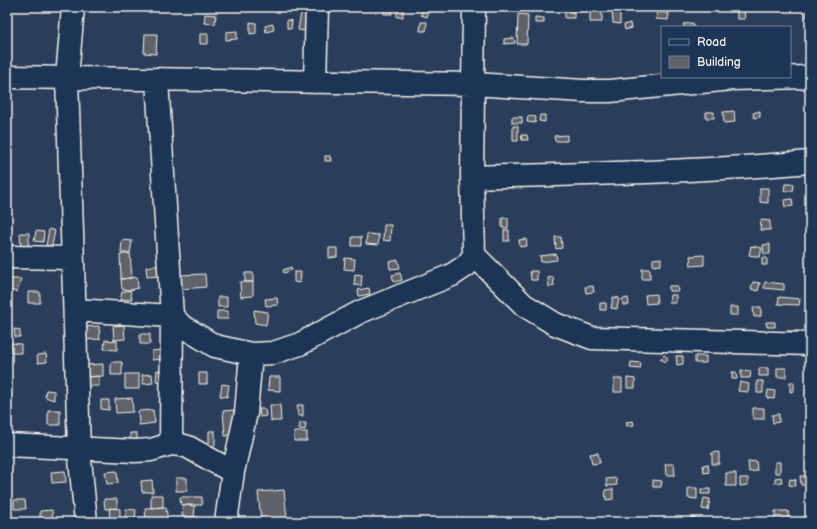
<svg xmlns="http://www.w3.org/2000/svg" width="817" height="529" viewBox="0 0 817 529" font-family="'Balsamiq Sans',sans-serif">
<style>
.building{fill:#60626a;stroke:#f4f1e8}
.lines{fill:none;stroke-linecap:round;stroke-linejoin:round}
.minor-casing{stroke:#f4f1e8;stroke-width:25}
.minor{stroke:#1d3557;stroke-width:22}
</style>
<rect width="100%" height="100%" fill="#2a3e5b"/>
<filter id="ink" filterUnits="userSpaceOnUse"><feTurbulence type="fractalNoise" baseFrequency=".025" numOctaves="2"/><feDisplacementMap in="SourceGraphic" scale="8" xChannelSelector="R" yChannelSelector="G"/><feConvolveMatrix kernelMatrix="1 2 1 2 8 2 1 2 1" color-interpolation-filters="sRGB"/></filter>
<g filter="url(#ink)">
<path class="building" d="M302 7H309L305 31 298 30Z
M384 7H392V14H384Z
M397 7H403V17H397Z
M423 7 429 9 427 17 421 15Z
M565 9H574V18H565Z
M590 9H602V22H590Z
M612 9 620 10V24L613 23Z
M744 9 745 19H737V10Z
M807 9H810V18L806 17Z
M657 12 669 13 668 20 656 19Z
M205 14 216 15 215 24 204 23Z
M518 14 528 15 527 44H517Z
M535 17 544 18V23H535Z
M287 20 292 21 291 29 287 28Z
M250 22 256 23V33L250 34Z
M421 22H427L426 31H420Z
M630 23 631 28 625 30 624 25Z
M693 23 694 27H684L683 24Z
M273 24 274 30 266 32 265 26Z
M237 31V39L226 40V32Z
M145 34H157L156 54 144 53Z
M200 34H208V44H200Z
M514 38 515 43 504 44V39Z
M734 111 735 122 724 123 723 112Z
M760 111V117L754 118 753 113Z
M706 112H714V118H706Z
M540 115H545V122L539 121Z
M528 116 536 117 535 123 527 122Z
M512 117H522V123H512Z
M513 126H518V141H513Z
M521 135H527L528 140H522Z
M567 135V141H555L554 136Z
M325 156H330L331 161H325Z
M785 184H794L793 191H784Z
M760 188H768V203L760 202Z
M792 199 793 206 785 207 784 200Z
M502 218H508V228H502Z
M761 220 770 221V230H760Z
M384 225H391L390 241 383 240Z
M49 229 55 231 52 245 46 246Z
M504 230H509V241H504Z
M36 231 44 232 43 242 34 241Z
M20 233H29V245L21 246Z
M367 234 379 235 378 245 366 244Z
M352 237H361V246H352Z
M555 237H561L562 248 556 249Z
M526 239 527 246 520 247 519 240Z
M122 240 132 241 130 253H121Z
M770 244V254H764L763 245Z
M751 246 762 248 760 257 749 255Z
M329 248H337V257L329 258Z
M130 253 132 278 121 279 120 255Z
M556 254 557 260 541 262 540 256Z
M704 255V265L691 266 690 256Z
M345 258 355 259 354 270 344 269Z
M661 258V265L653 266V259Z
M762 258H767V265H762Z
M398 260 400 268 390 269 389 262Z
M158 265 159 276 147 277 146 267Z
M291 267 292 270 284 273 283 270Z
M642 269H650V279H642Z
M530 271H537V280H531Z
M294 272H301L300 283 294 282Z
M245 273H253V282H245Z
M400 273 402 280 394 282 392 275Z
M205 274 206 287 181 289 180 275Z
M355 274 362 275 361 286 354 285Z
M137 277 138 288 130 290 122 289 121 279Z
M553 277 554 286 549 287 548 278Z
M10 279H21L17 292 10 290Z
M240 282H253V296L241 297Z
M753 282 760 283 758 291 751 289Z
M765 282 784 284V290L764 288Z
M593 286 594 292 586 293 585 287Z
M669 286H677L678 291H669Z
M369 288 370 294 359 296 358 290Z
M130 290 132 299 120 300 122 292Z
M28 292H40V303H28Z
M656 294 657 303 646 304 645 295Z
M670 295H676V303H669Z
M218 297H227V307H218Z
M613 297 619 298 617 309 611 308Z
M779 297 800 299 799 305 778 304Z
M277 298 278 305 266 306 265 299Z
M628 298 629 305H623L622 299Z
M600 303H606V310H600Z
M730 307H738V315H730Z
M753 307H761V316L754 317Z
M254 310 268 312 266 325 255 323Z
M217 311H228V319H217Z
M766 322H775V327H767Z
M124 325 125 339 114 340 113 326Z
M99 326 100 339 85 340 84 327Z
M14 329 20 330V337H15Z
M785 331H804V340H784Z
M140 334H150V344H140Z
M105 340 117 341V350L104 349Z
M11 343 21 344V353H10Z
M161 350 162 359 152 360V351Z
M46 354 47 362 38 363 37 355Z
M664 355 668 358 666 362 660 359Z
M676 356H683V364L677 365Z
M695 356H706V363H695Z
M111 362H122V375H111Z
M631 362 641 363 640 369 630 368Z
M103 364V376L87 377 86 365Z
M759 368H768V376H759Z
M777 368H786V377H777Z
M157 370 161 371 160 382 156 381Z
M741 370 751 371 750 378H741Z
M732 372H736L737 379H732Z
M199 373H207V384H199Z
M125 374H139V389H125Z
M152 374 153 383 143 384 142 375Z
M99 376V386H87V377Z
M269 377H280V391L268 390Z
M627 378 635 379V388H627Z
M614 379H622V392H614Z
M757 381H763V393H757Z
M740 382 749 384 748 392 738 391Z
M790 382H794V391L790 392Z
M222 384 229 385 227 397 220 396Z
M46 390 54 391V400L45 397Z
M768 390 775 391 774 399 767 398Z
M132 398 133 412 116 413 115 399Z
M101 400H109V410L101 409Z
M270 405H280L281 421H271Z
M297 405H303V416H298Z
M753 408H764V419H753Z
M259 409H265L266 416 260 417Z
M48 410H60V425H48Z
M153 410 155 423 139 425 138 411Z
M234 410 235 435 225 436 223 411Z
M779 414V422L773 423 772 415Z
M633 421 634 425 627 426 626 422Z
M300 423H306L305 430 299 429Z
M209 431H215V446H209Z
M294 432H307V441H294Z
M130 433H137V446H130Z
M719 452V464H712V453Z
M598 453 600 463 592 464 590 454Z
M756 461 757 471 749 472 748 462Z
M775 462H780V473H775Z
M665 464H674L675 475H666Z
M708 464 709 472 704 473 703 465Z
M65 471 66 482 52 483 51 472Z
M117 471 118 483 107 484 105 472Z
M726 473H736V486H726Z
M800 476H808L809 485H801Z
M781 477 782 482 775 483V478Z
M176 478H187V491H176Z
M616 478 617 485 607 486 606 479Z
M740 478H748V485L740 486Z
M790 479 796 480 795 486 789 485Z
M152 480 153 492H142L141 481Z
M653 480 662 481 661 487H653Z
M688 488H697V499L688 498Z
M613 489V499L606 500 605 490Z
M701 489H710V494H701Z
M284 490 287 518 261 520 258 492Z
M151 495H163V507L151 508Z
M180 497H202V505H181Z
M704 498 710 499 708 510 702 509Z
M104 499H117V508L105 509Z
M14 500H25L26 509H14Z
M183 505 195 506 194 517 182 516Z
M166 507 168 522H146L145 508Z
M109 508 120 509V517L110 519Z
M126 509 136 510 135 519 125 518Z
M52 510 53 522H40V511Z
M775 511H788L789 519H775Z
M189 517H198V522H189Z
M690 517 700 519 699 522H689Z"/>
<g class="lines">
<g class="minor-casing">
<path id="minor" d="M73 7 67 78 79 449 86 522
M7 77 474 84 583 91H610L732 79 810 77
M315 82 317 7
M472 177C585 174 697 172 810 162
M474 255 524 305 555 324 592 338 810 344
M7 257 72 258
M75 310 172 316 182 326 215 346 251 354 273 353 300 344 360 312 452 275 467 265 474 255 472 177 474 7
M171 444 181 445 188 447 233 472
M7 445 135 451 151 450 171 444 172 316 157 80
M226 522 233 472 246 413 251 354"/>
</g>
<use href="#minor" class="minor"/>
</g>
</g>
<rect width="817" height="529" fill="none" stroke="#1d3557" stroke-width="24"/>
<rect x="12" y="12" width="793" height="505" fill="none" stroke="#f4f1e8" stroke-width="1.5" filter="url(#ink)"/>
<rect x="661" y="26" width="130" height="52" fill="#1d3557" stroke="#738091"/>
<rect x="669" y="39" width="20" height="6" fill="#1d3557" stroke="#738091"/>
<text x="697" y="46" font-size="12" fill="#f4f1e8">Road</text>
<rect x="669" y="56" width="20" height="12" fill="#60626a" stroke="#738091"/>
<text x="697" y="66" font-size="12" fill="#f4f1e8">Building</text>
</svg>
